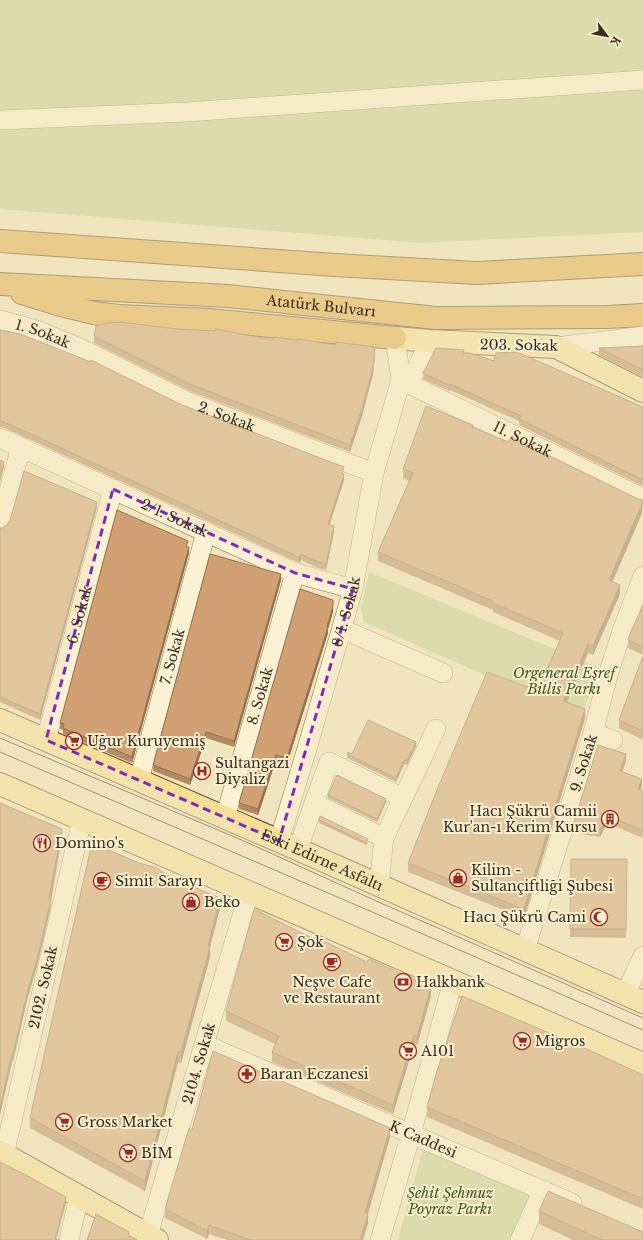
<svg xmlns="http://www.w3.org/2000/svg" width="643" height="1240" viewBox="0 0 643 1240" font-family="'Libre Baskerville',serif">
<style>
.green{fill:#c4cf93}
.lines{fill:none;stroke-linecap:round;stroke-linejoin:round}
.minor-casing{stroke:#8a7656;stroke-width:20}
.major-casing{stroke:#57432b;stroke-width:24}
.highway-casing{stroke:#57432b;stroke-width:24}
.minor{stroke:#fbf2d3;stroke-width:19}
.major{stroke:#f6df94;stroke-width:22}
.highway{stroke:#e5ac4a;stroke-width:22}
.tram{stroke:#392c1c;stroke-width:1}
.wall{fill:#b48a63}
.shaded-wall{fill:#927050}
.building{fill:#d1a073;stroke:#927050}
.marked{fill:none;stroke:#7b2cbf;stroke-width:3;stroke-dasharray:8 5;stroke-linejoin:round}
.labels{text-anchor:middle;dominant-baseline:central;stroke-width:4;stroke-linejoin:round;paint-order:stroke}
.street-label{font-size:14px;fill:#392c1c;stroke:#f7efcf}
.park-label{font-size:14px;font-style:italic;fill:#455621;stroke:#f7efcf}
.poi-label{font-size:14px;fill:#392c1c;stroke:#f7efcf;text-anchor:start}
</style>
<rect width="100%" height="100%" fill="#f0e5bf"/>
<path class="green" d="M0 0H643V232L421 243 0 209Z
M369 572 600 668 581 717 364 622 361 609Z
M423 1148 534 1195 509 1240H398Z"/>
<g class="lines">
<g class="minor-casing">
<g id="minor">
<path d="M0 120 186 112 643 80"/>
<path id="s1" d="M0 320 37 330 84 350 186 401 374 473"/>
<path d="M556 347 643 336"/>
<path id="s2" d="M401 380 643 498"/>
<path d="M401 380 415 372 430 341"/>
<path id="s3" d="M0 438 295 573 353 589"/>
<path d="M0 523 21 447"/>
<path d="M342 629 443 673"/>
<path d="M593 733 613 740"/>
<path id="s4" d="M46 740 113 489"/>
<path id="s5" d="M139 780 206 532"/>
<path d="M403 798 436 729"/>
<path d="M314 803 329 762 403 798 384 838"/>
<path id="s6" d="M225 818 295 573"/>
<path id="s7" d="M279 841 306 752 353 589 374 473 401 380 395 338"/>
<path d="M298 849 314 803 384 838 379 886"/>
<path id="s8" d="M525 950 593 733 608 675 623 628 643 576"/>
<path d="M625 995 643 956"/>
<path id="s9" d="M204 1044 411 1134 572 1203"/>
<path id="s10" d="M4 1155 82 819"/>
<path id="s11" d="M148 1235 249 892"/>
<path d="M69 1240 79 1196"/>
<path d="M380 1240 411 1134 453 981"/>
<path d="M520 1240 543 1190"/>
</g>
</g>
<g class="major-casing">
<g id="major">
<path d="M395 338 430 341 556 347 643 391"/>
<path id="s12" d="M0 720 279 841 643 1002"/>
<path d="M0 784 643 1064"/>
<path d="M0 1152 157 1240"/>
</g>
</g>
<g class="highway-casing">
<g id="highway">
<path d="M0 241 335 265 477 273 643 264"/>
<path id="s13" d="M0 284 228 296 436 318 607 317 643 315"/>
<path d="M22 293 61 305 94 313 119 316 209 320 395 338"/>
</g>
</g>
<use href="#minor" class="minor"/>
<use href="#major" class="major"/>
<use href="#highway" class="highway"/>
<path class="tram" d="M0 738 244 841 374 900 643 1018
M0 752 370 911 643 1030"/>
</g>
<path class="wall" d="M177 329 375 354 373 374 362 416 350 452 190 391 94 343V336Z
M0 330 182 405 344 474V480L330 524 334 532 326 570 318 568 301 560 299 563 24 437 4 428 0 427Z
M643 346V377L599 355V348Z
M464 353 494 361 643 407V486L519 425V421L450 390 449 391 423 379V373Z
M473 427 642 510V513L612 582 620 594 593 655 588 653 567 702 585 718 524 918 408 872V863L538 691 560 641 493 612V610L378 561V552L409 481 403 478V469Z
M97 507 40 720 0 702V528H2Z
M188 547 189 553 132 763 63 734V730L60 729V723Z
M281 580 234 747 206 738 190 785 153 771V765Z
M643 606V655L628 648V640Z
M333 612 328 627V633L287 764 276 760 258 815 239 809V803Z
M643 656V740L619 728V720Z
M416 746 407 765 404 764 396 782 347 758V754Z
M626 761 622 772 642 786 640 790 643 791V838L607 823 600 837 573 833V825Z
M328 795 386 802 377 822 328 798Z
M0 803 62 836 51 900V906L37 966 27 1000 13 1061H12L0 1115Z
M319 820 368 842 366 845 319 823Z
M571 859H627L626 938 570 937Z
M220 908 210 947V957L181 1063 178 1062 145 1191 30 1128V1118Z
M431 996 417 1045 414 1044 393 1114 272 1062V1052L275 1044 226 1021V1011Z
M643 1075V1209L427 1117V1107Z
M192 1130 390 1137 368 1214V1223L363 1240H227L209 1234 207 1239 165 1218V1209Z
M539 1211 643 1240H573L539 1224Z"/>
<path class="shaded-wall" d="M375 347V354L373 374 362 416 350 452V445Z
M4 462V467L0 482V476Z
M344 474V480L328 529V524Z
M643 500 642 513 609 590V580Z
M97 502V507L40 720V714Z
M334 526V532L326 570V564Z
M189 547V553L132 763V757Z
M301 554V560L299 563V557Z
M281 574V580L234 747V741Z
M620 585V594L593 655V646Z
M333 606V612L327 633V627Z
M328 627V633L287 764V758Z
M588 644V653L563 710V701Z
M585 709V718L524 918V909Z
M206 732V738L190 785V779Z
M416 742V746L407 765V761Z
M626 754V761L620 779V771Z
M276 755V760L258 815V809Z
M404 760V764L396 782V778Z
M642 779V786L638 796V789Z
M386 799V802L377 822V819Z
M607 816V823L600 837V830Z
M62 829V836L51 900V906L37 966 27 1000 13 1061V1054L27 993 49 899Z
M220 898V908L210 947V957L181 1063V1052Z
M431 987V996L417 1045V1036Z
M414 1035V1044L393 1114V1105Z
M178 1052V1062L145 1191V1181Z
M12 1054V1061L0 1115V1108Z
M390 1128V1137L365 1222V1213Z
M66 1197V1203L56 1240H55Z
M368 1214V1223L363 1240H360Z
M209 1225V1234L207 1239V1231Z"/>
<path class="building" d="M120 322 177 329 215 331V329L273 340 274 337 298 340V339L336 345V342L375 347 373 367 362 409 350 445 190 384 94 336 96 326 107 323Z
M0 330 20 334 91 362V360L182 405 344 467 342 473 344 474 328 524 334 526 326 564 318 562 301 554 299 557 24 431 4 422 0 421Z
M643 346V370L599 348Z
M436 348 464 350 463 353H470L494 361 496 353 517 352 643 407V480L519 419 521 416 450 384 449 385 423 373Z
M426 406 473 425 472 427 508 442 511 437 638 499 643 500 642 503V504L609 580 620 585 593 646 588 644 563 701 585 709 524 909 408 863 439 785 487 672 538 691 563 633 493 603V601L378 552 413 473 403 469Z
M0 460 4 462 0 476Z
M24 471 97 502 40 714 0 697V528H2L7 525 10 520Z
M117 510 188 541 186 547H189L132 757 63 728 64 724 60 723Z
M210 554 281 574 234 741 206 732 190 779 153 765Z
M300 589 333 600V606L327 627H328L287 758 276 755 258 809 239 803Z
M643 606V647L628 640 631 631Z
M643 656V731L619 720Z
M368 720 416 742 407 761 404 760 396 778 347 754 348 752 352 754Z
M598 745 626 754 620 771 642 779 638 789 643 791V830L607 816 600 830 573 825Z
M337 775 386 799 377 819 328 795Z
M0 803 62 829 49 899H51L37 960 27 993 13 1054H12L0 1108Z
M320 816 368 839 366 843 319 820Z
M92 843 139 863 157 868 172 878 220 898 208 946 210 947 181 1052H178L145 1181 30 1118Z
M571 859H627L626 929H570Z
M254 909 314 939 315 937 367 962 369 959 431 987 417 1036 414 1035 393 1105 272 1052 279 1036 226 1011Z
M462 996 589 1050 643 1075V1199L427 1107 437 1071Z
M213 1051 390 1128 365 1213 368 1214 360 1240H250L209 1225 207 1231 165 1209 189 1128 192 1130Z
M0 1162 24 1174 66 1197 55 1239 60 1240H0Z
M548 1191 643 1232V1240H602L539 1211Z
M96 1214 129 1232 128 1235 137 1240H87Z"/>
<path d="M0 0H643V1240H0ZM113 489 295 573 353 589 279 841 46 740Z" fill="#f0e5bf" fill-opacity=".55" fill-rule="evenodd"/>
<path class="marked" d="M113 489 295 573 353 589 279 841 46 740Z"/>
<defs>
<g id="supermarket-ring" transform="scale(0.9)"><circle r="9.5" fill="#f7efcf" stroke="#9d2b23" stroke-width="1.5"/><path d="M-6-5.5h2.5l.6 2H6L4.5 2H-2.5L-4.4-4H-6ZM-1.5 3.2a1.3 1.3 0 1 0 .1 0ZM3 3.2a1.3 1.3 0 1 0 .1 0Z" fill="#9d2b23"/></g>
<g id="hospital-ring" transform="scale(0.9)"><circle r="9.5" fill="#f7efcf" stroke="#9d2b23" stroke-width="1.5"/><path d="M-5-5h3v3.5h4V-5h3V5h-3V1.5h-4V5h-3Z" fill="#9d2b23"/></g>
<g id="building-ring" transform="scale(0.9)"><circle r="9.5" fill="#f7efcf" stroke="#9d2b23" stroke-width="1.5"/><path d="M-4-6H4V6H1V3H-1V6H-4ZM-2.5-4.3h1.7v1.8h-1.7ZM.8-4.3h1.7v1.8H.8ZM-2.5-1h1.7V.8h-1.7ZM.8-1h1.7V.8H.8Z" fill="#9d2b23"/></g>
<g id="restaurant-ring" transform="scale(0.9)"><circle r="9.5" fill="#f7efcf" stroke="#9d2b23" stroke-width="1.5"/><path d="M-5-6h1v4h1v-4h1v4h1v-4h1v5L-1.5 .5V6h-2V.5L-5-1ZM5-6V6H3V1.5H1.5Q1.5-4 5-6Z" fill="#9d2b23"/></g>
<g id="shop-ring" transform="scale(0.9)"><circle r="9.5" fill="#f7efcf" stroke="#9d2b23" stroke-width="1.5"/><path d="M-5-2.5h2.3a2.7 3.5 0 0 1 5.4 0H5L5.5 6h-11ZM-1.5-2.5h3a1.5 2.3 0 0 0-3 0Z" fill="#9d2b23"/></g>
<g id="cafe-ring" transform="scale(0.9)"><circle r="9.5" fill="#f7efcf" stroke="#9d2b23" stroke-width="1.5"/><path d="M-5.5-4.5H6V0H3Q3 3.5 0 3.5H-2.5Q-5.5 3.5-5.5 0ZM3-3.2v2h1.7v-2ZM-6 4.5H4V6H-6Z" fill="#9d2b23"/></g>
<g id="mosque-ring" transform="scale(0.9)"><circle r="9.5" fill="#f7efcf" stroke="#9d2b23" stroke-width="1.5"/><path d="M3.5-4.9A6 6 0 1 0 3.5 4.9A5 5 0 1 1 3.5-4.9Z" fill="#9d2b23"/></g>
<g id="bank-ring" transform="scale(0.9)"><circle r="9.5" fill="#f7efcf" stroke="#9d2b23" stroke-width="1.5"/><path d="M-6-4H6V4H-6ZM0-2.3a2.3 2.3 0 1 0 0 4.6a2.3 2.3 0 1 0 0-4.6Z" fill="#9d2b23"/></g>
<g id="pharmacy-ring" transform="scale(0.9)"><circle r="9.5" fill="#f7efcf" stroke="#9d2b23" stroke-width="1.5"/><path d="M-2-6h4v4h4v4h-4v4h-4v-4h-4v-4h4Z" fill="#9d2b23"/></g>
</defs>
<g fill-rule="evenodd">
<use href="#supermarket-ring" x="74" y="741"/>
<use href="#hospital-ring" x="202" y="771"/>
<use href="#building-ring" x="610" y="819"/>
<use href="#restaurant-ring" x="42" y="843"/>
<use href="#shop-ring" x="458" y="878"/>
<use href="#cafe-ring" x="102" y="881"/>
<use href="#shop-ring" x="191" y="902"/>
<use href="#mosque-ring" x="599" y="917"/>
<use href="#supermarket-ring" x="284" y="942"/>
<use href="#cafe-ring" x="332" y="962"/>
<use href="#bank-ring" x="403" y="982"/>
<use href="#supermarket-ring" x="522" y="1041"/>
<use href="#supermarket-ring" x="408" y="1051"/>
<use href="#pharmacy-ring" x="247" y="1074"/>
<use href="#supermarket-ring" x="64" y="1122"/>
<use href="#supermarket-ring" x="128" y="1153"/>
</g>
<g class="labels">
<g class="street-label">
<text stroke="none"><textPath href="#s13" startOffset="322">Atatürk Bulvarı</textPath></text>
<text stroke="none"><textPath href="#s1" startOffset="45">1. Sokak</textPath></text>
<text transform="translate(519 345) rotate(1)">203. Sokak</text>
<text stroke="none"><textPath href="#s1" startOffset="247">2. Sokak</textPath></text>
<text stroke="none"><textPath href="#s2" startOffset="135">11. Sokak</textPath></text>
<text stroke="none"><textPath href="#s3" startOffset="192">2/1. Sokak</textPath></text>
<text stroke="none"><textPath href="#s7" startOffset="239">8/1. Sokak</textPath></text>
<text stroke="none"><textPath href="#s4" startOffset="130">6. Sokak</textPath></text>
<text stroke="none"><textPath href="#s5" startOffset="128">7. Sokak</textPath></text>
<text stroke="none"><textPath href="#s6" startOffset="127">8. Sokak</textPath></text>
<text stroke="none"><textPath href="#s8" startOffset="196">9. Sokak</textPath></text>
<text stroke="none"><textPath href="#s12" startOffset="351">Eski Edirne Asfaltı</textPath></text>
<text stroke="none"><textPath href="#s10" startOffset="172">2102. Sokak</textPath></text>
<text stroke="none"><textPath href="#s11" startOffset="179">2104. Sokak</textPath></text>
<text stroke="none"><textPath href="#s9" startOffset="239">K Caddesi</textPath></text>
</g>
<g class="park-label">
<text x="564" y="673">Orgeneral Eşref<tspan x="564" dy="16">Bitlis Parkı</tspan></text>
<text x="450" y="1193">Şehit Şehmuz<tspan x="450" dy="16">Poyraz Parkı</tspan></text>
</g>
<g class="poi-label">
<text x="87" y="741">Uğur Kuruyemiş</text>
<text x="215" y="763">Sultangazi<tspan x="215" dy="16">Diyaliz</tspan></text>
<text x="597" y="811" text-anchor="end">Hacı Şükrü Camii<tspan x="597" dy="16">Kur'an-ı Kerim Kursu</tspan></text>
<text x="55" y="843">Domino's</text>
<text x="471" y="870">Kilim -<tspan x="471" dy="16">Sultançiftliği Şubesi</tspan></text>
<text x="115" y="881">Simit Sarayı</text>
<text x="204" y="902">Beko</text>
<text x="586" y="917" text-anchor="end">Hacı Şükrü Cami</text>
<text x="297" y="942">Şok</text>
<text x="332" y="982" text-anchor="middle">Neşve Cafe<tspan x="332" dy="16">ve Restaurant</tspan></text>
<text x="416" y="982">Halkbank</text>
<text x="535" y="1041">Migros</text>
<text x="421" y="1051">A101</text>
<text x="260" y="1074">Baran Eczanesi</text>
<text x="77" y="1122">Gross Market</text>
<text x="141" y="1153">BİM</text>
</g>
</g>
<g transform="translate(607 36) rotate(122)" stroke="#f7efcf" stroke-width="3" paint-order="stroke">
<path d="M0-3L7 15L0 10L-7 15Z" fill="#392c1c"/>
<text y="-6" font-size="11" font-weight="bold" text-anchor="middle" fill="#392c1c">K</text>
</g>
</svg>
